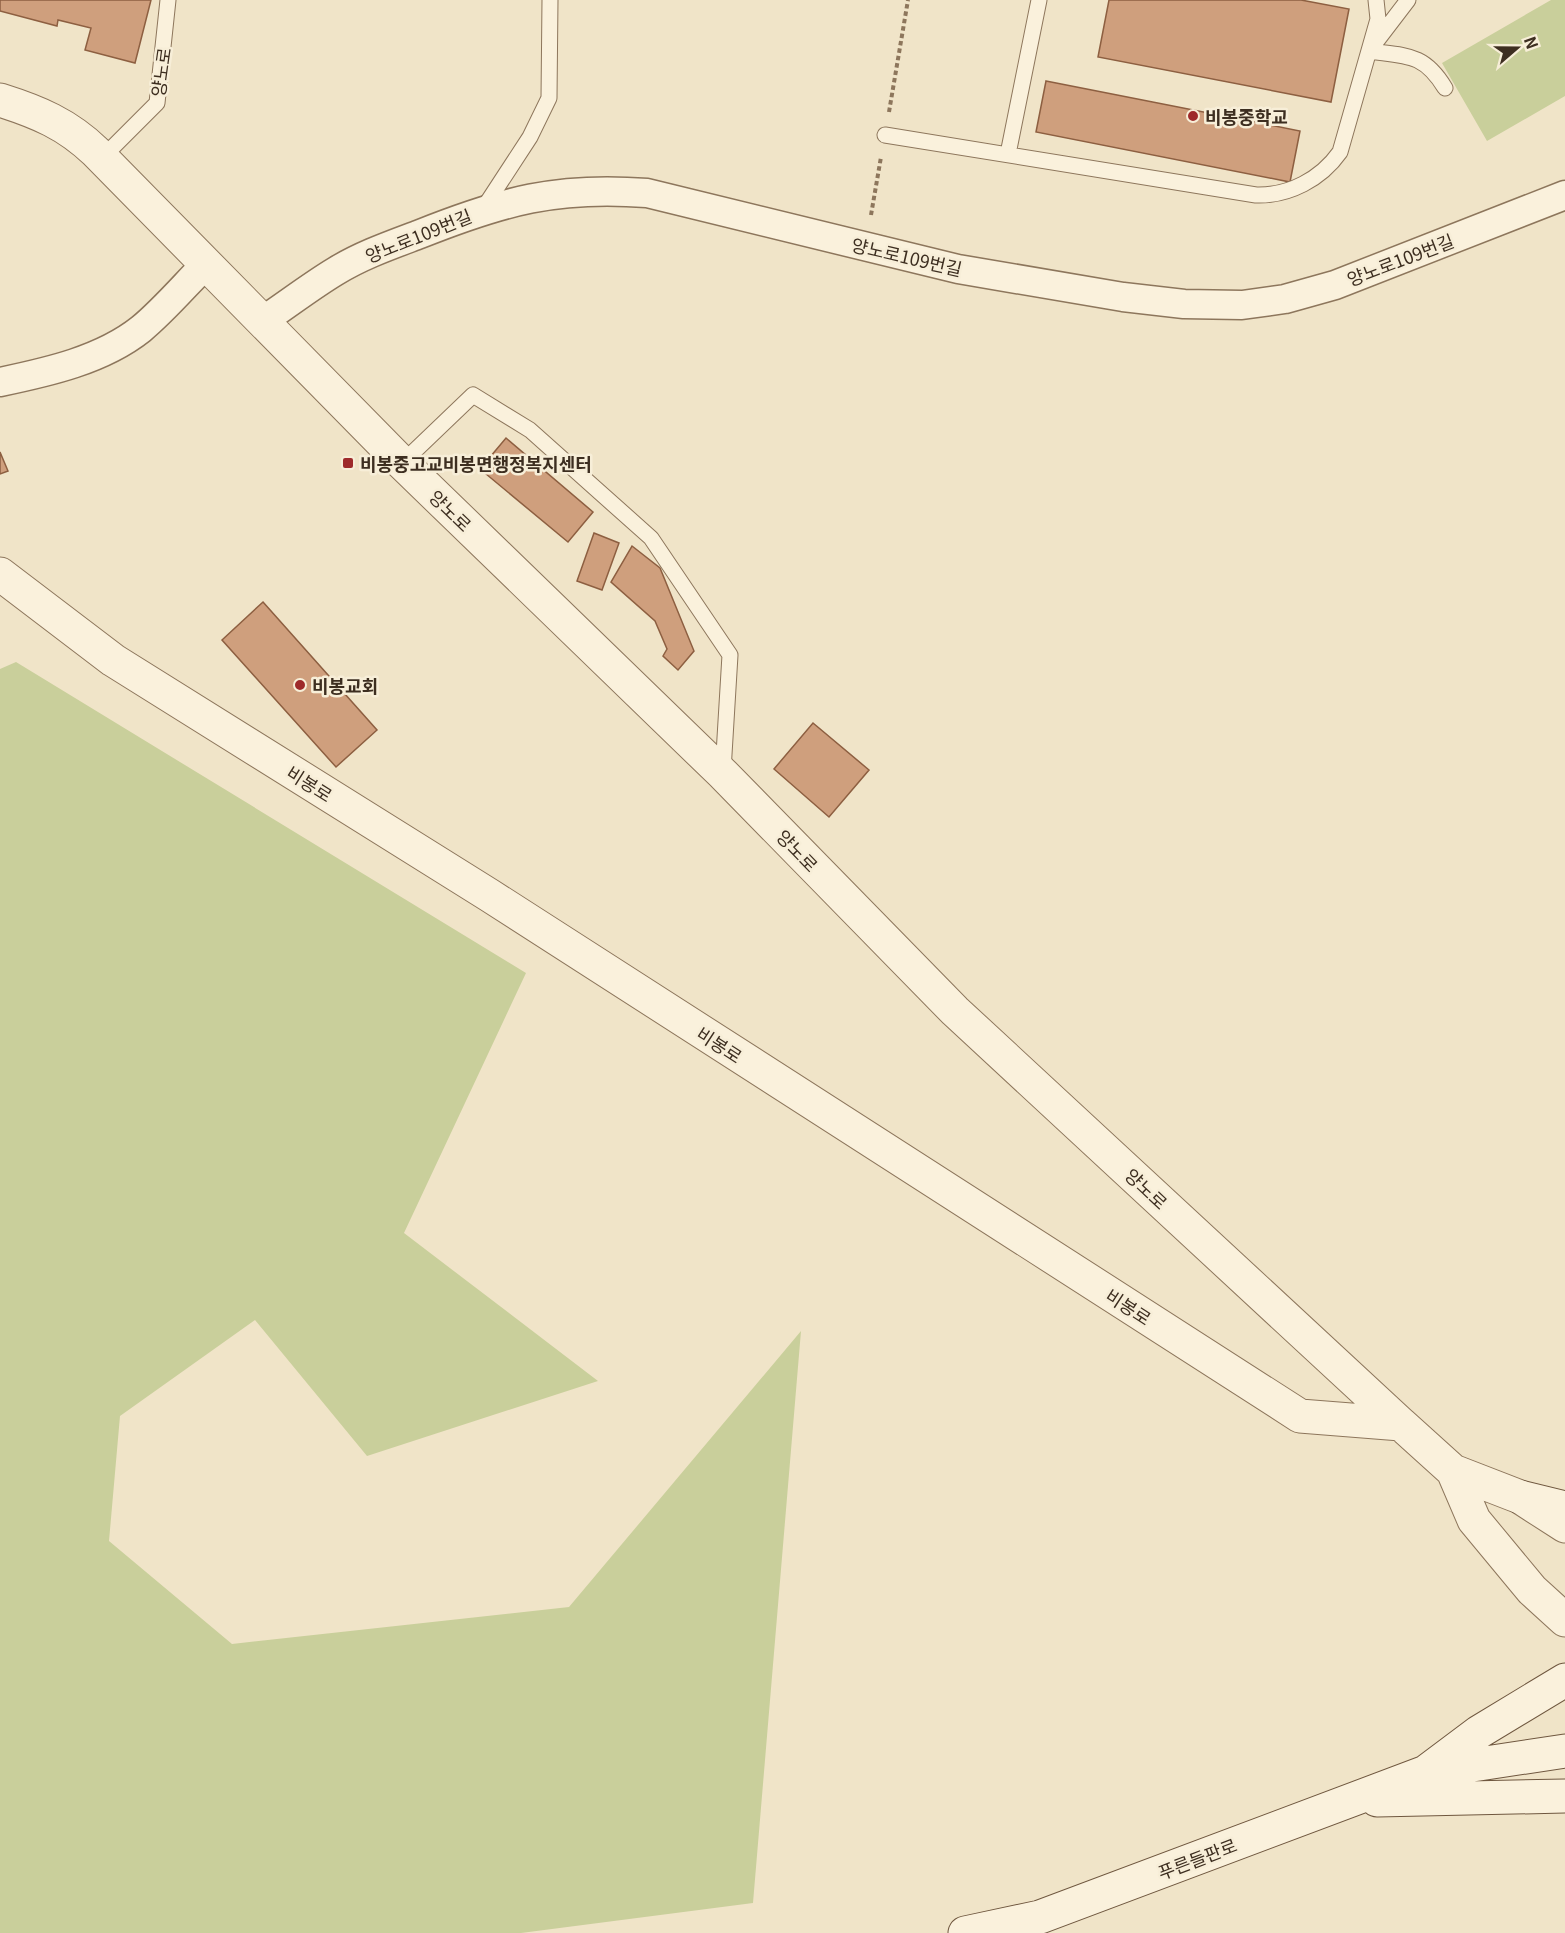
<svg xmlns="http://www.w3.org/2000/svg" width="1565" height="1933" viewBox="0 0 1565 1933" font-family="Georgia,'Noto Sans KR',serif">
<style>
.green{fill:#c9cf9b}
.building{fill:#cf9f7d;stroke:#8d5f41;stroke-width:1.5}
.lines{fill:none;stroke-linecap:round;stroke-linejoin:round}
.service-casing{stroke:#8d765c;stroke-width:17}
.minor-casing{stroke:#8d765c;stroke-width:31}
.tertiary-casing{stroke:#8d765c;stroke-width:35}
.secondary-casing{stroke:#6f573f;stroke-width:35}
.path{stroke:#8d765c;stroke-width:4;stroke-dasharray:4.5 3;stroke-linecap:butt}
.service{stroke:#faf1dc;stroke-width:15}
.minor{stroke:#faf1dc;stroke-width:28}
.tertiary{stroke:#faf1dc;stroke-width:33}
.secondary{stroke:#faf1dc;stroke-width:33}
.poi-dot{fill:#9e2a2b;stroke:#f7eed8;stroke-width:2}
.labels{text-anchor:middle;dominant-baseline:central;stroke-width:5;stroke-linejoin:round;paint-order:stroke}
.street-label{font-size:18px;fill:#3d2e20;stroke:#f7eed8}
.poi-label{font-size:18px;font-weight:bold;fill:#3d2e20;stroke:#f7eed8;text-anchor:start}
</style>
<rect width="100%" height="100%" fill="#f0e4c8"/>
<path class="green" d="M1551 0H1565V96L1487 141 1442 63Z
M16 662 526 973 404 1233 598 1381 367 1456 255 1320 120 1416 109 1541 232 1644 569 1607 801 1331 753 1903 521 1933H0V669Z"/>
<path class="building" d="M0 0H151L135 63 85 50 91 28 58 20 57 26 0 11Z
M1109 0H1301L1349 9 1331 102 1098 57Z
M1046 81 1300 131 1290 182 1036 132Z
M506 438 593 512 568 542 480 469Z
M0 452 8 471 0 474Z
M594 533 619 543 602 590 577 581Z
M632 546 660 568 694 651 678 670 663 656 667 649 655 621 611 582Z
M263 602 377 730 336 767 222 640Z
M813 723 869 770 829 817 774 769Z"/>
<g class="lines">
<g class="service-casing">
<path id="service" d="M1408 0 1369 51C1406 56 1424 53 1445 88
M885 135 1256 195C1289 196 1321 179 1340 152L1378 19 1376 0
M1008 154 1039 0
M102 158 157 103 168 0
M483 209 530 137 549 98 550 0
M402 463 473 395 530 430 651 538 730 655 723 771"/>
</g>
<g class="minor-casing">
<path id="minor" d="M264 320C288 304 311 286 336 271 362 255 391 245 420 234 503 201 557 186 647 193L958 269 1123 297 1184 304 1242 305 1285 299 1335 285 1565 195
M0 382C48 372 102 360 141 329 164 310 185 285 206 264"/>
</g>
<g class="tertiary-casing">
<path id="tertiary" d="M0 100C38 112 67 124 96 152L402 463 723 774 955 1011 1401 1424
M0 574 113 660 489 895 1300 1416 1401 1424 1453 1471 1520 1497 1565 1526
M1453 1471 1474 1520 1532 1590 1565 1620"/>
</g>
<g class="secondary-casing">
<path id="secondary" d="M1520 1497 1565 1508
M1427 1771 1479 1732 1565 1680
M1377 1800 1565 1796
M965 1933 1040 1917 1426 1772 1565 1751"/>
</g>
<path class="path" d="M889 112 908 0
M871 215 881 157"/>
<use href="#service" class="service"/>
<use href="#minor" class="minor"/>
<use href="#tertiary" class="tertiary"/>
<use href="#secondary" class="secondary"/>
</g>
<g class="poi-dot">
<circle cx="1193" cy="116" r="6"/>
<rect x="342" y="457" width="12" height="12" rx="3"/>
<circle cx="300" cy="685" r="6"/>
</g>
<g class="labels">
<g class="street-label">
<text transform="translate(160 72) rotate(-82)">양노로</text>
<text transform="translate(418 235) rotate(-22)">양노로109번길</text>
<text transform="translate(907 256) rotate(13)">양노로109번길</text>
<text transform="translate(1400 259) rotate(-21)">양노로109번길</text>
<text transform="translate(451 510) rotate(44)">양노로</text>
<text transform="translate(310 783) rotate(32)">비봉로</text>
<text transform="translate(798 850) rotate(46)">양노로</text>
<text transform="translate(720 1044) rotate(33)">비봉로</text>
<text transform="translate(1147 1188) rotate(43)">양노로</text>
<text transform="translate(1129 1306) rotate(33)">비봉로</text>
<text transform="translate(1197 1858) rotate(-21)">푸른들판로</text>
</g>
<g class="poi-label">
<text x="1205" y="116">비봉중학교</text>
<text x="360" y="463">비봉중고교비봉면행정복지센터</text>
<text x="312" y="685">비봉교회</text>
</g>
</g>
<g transform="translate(1517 48) rotate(70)" stroke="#f7eed8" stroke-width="4.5" paint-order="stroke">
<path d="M0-4.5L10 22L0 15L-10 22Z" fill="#3d2e20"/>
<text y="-9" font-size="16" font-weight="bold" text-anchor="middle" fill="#3d2e20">N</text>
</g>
</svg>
